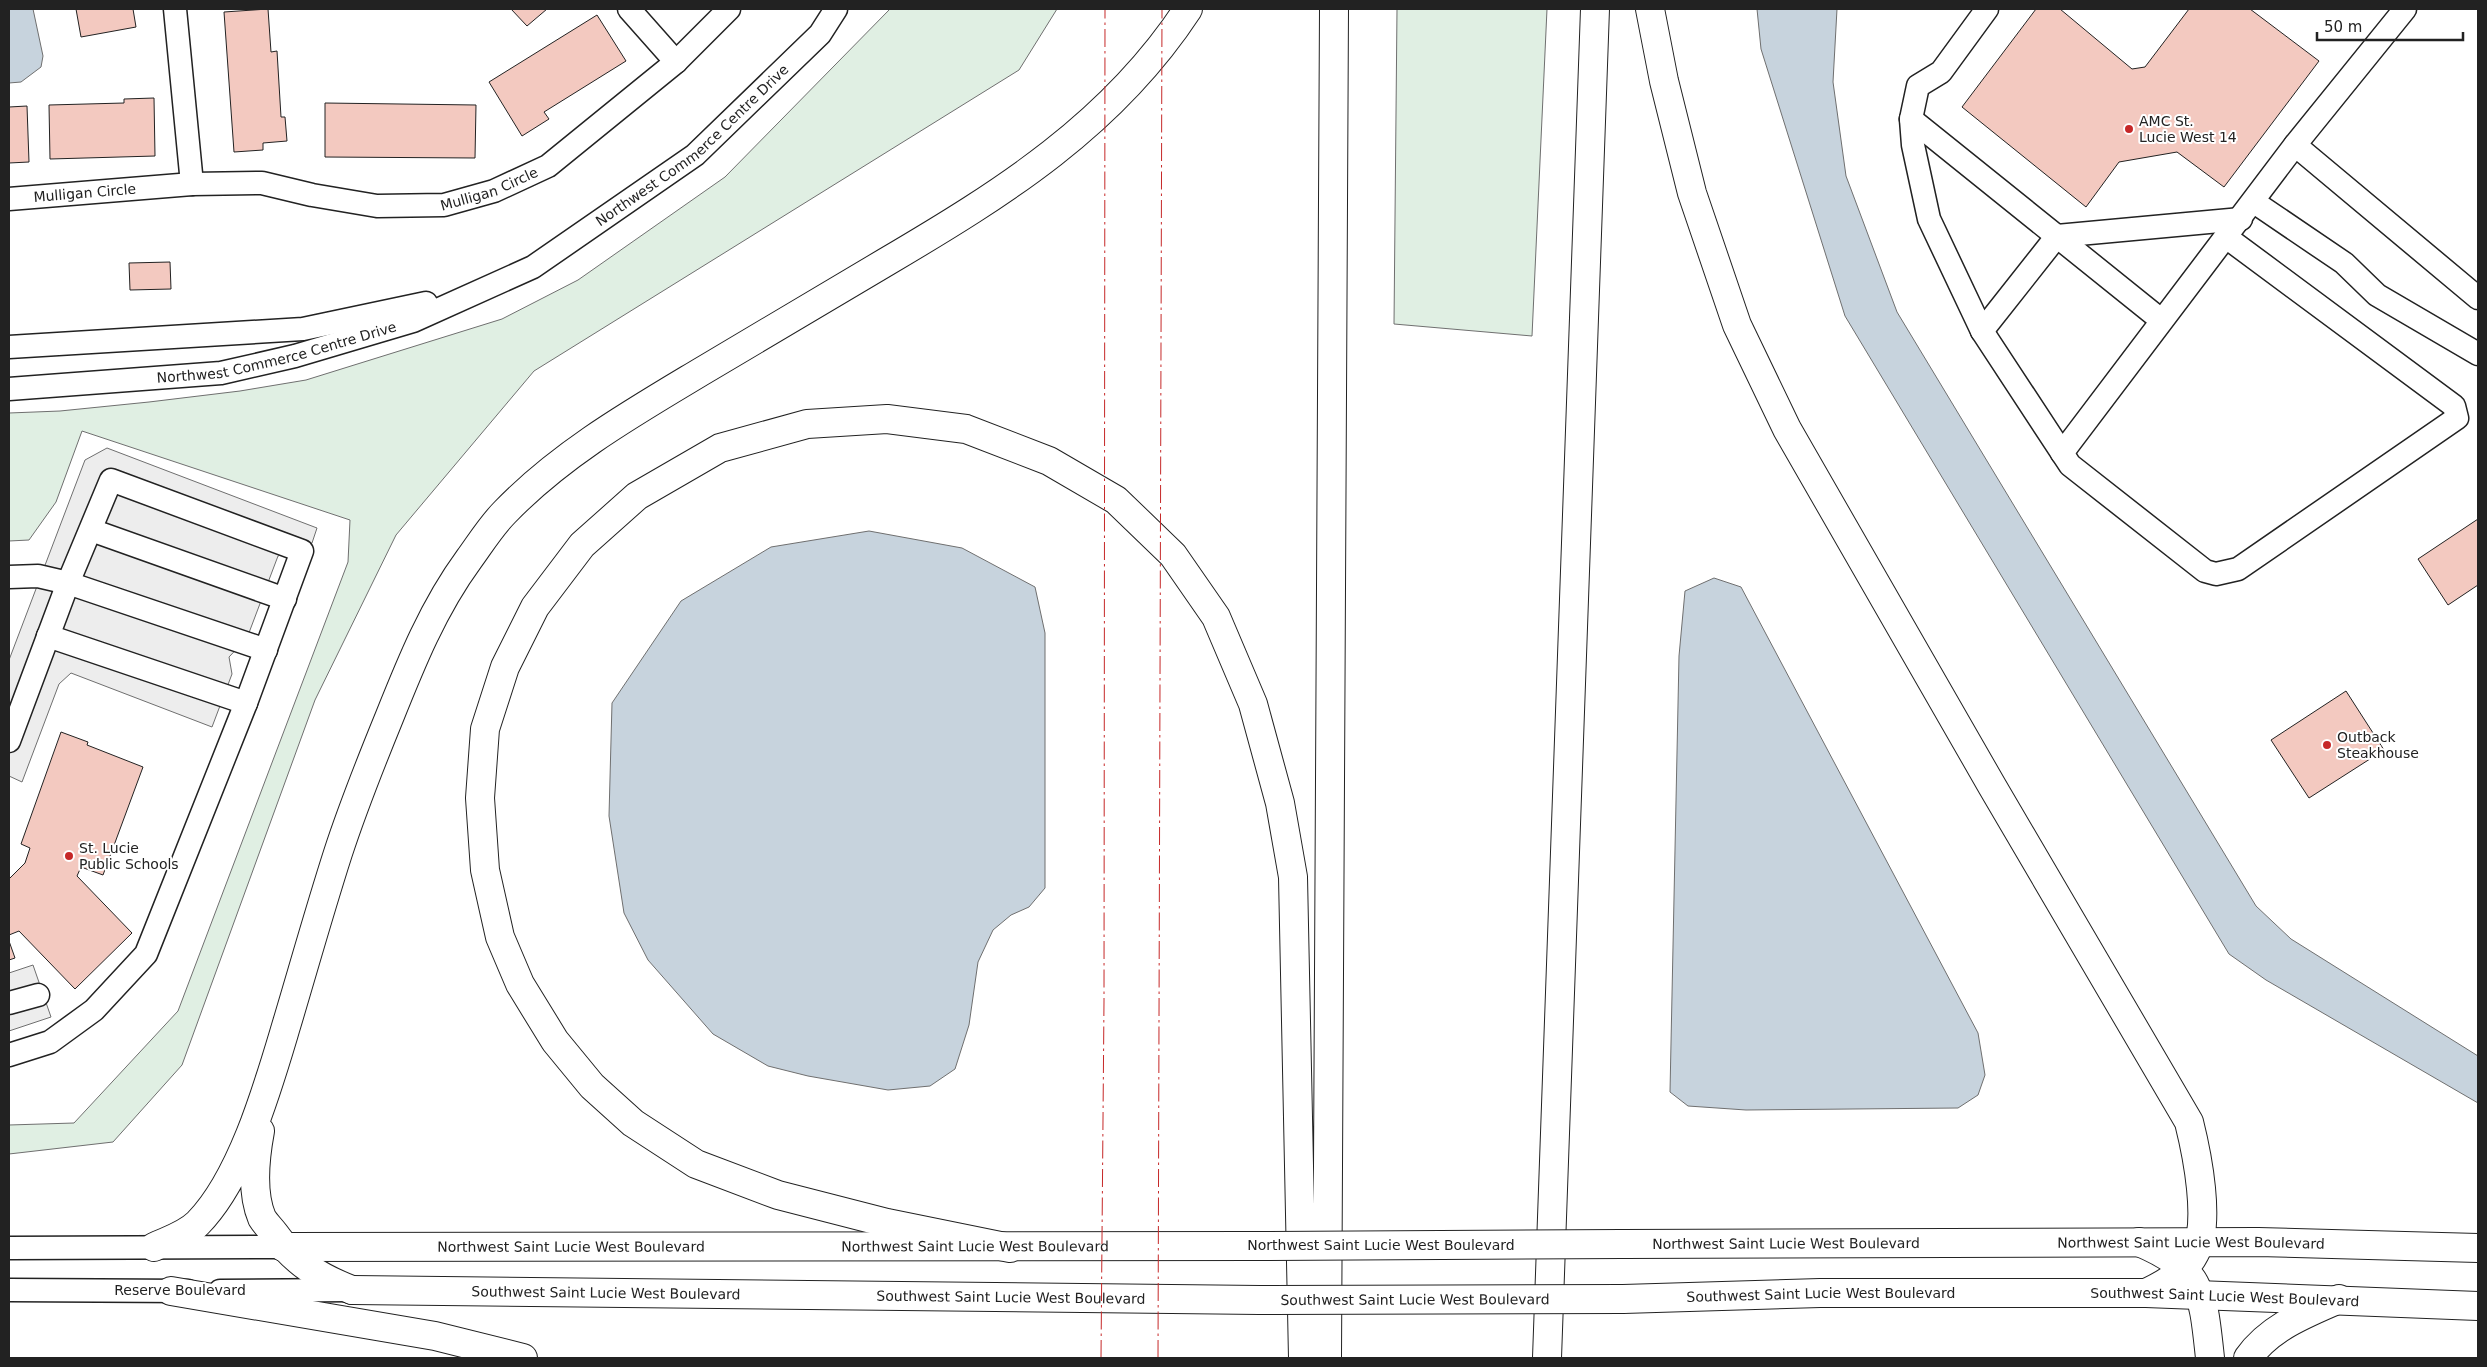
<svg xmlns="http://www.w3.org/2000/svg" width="2487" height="1367" viewBox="0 0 2487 1367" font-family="'DejaVu Sans',sans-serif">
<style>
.green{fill:#e0efe3;stroke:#6f6f6f}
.parking{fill:#ededed;stroke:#6f6f6f}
.water{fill:#c7d3dd;stroke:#6f6f6f}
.building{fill:#f3c9c0;stroke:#222}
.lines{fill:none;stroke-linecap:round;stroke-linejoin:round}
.minor-casing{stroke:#222;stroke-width:25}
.major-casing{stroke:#222;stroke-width:30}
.highway-casing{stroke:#222;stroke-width:30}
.minor{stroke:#fff;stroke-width:22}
.major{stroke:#fff;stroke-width:28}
.highway{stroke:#fff;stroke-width:28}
.major-bridge-casing{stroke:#222;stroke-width:30;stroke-linecap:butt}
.major-bridge{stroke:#fff;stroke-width:28}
.power{stroke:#c62828;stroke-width:1;stroke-dasharray:18 4 2.5 4;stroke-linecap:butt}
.poi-dot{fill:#c62828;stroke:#fff;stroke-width:2}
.labels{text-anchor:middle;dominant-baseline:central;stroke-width:4;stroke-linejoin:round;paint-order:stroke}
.poi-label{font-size:14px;fill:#222;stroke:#fff;text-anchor:start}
.street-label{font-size:14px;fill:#222;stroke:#fff}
</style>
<rect width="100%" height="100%" fill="#fff"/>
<path class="green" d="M890 9H1057L1019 70 534 371 396 535 315 700 182 1065 113 1142 9 1154V1125L74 1123 178 1011 348 562 350 520 82 431 56 502 29 540 9 541V413L60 411 149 402 240 391 306 380 502 319 578 280 725 177Z
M1397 9H1547L1532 336 1394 324Z"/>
<path class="parking" d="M107 448 317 528 312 543 278 556 247 638 229 657 232 674 212 727 71 673 59 684 22 782 9 776V660L85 460Z
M33 965 51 1017 9 1031V973Z"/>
<path class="water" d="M9 9H33L43 56 41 67 21 82 9 83Z
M1757 9H1837L1833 82 1846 176 1897 312 2256 906 2291 939 2478 1056V1103L2266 980 2229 954 1845 316 1761 49Z
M869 531 962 548 1035 587 1045 633V888L1029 907 1011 915 993 930 978 962 969 1025 955 1069 930 1086 888 1090 808 1076 768 1066 713 1034 648 960 624 913 609 816 612 703 681 601 771 547Z
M1714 578 1741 587 1978 1033 1985 1075 1978 1095 1958 1108 1746 1110 1688 1106 1670 1092 1679 656 1685 591Z"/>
<path class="building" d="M76 9H133L136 27 81 37Z
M268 9 271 52 277 51 281 117H285L287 141 263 143V150L234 152 224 12Z
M511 9H547L527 26Z
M2036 9H2060L2132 69 2145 67 2189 9H2250L2319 61 2224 187 2177 152 2119 162 2086 207 1962 107Z
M597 15 626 61 544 112 549 119 522 136 489 82Z
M154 98 155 156 50 159 49 105 124 103V99Z
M325 103 476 105 475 158 325 157Z
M27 106 29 162 9 163V107Z
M170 262 171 289 130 290 129 263Z
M2478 519V585L2448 605 2418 559Z
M2346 691 2384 750 2309 798 2271 740Z
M61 732 88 742 87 745 143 767 103 875 81 867 77 876 132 933 75 989 19 931 9 935V879L25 863 30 848 21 844Z
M9 941 15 958 9 960Z"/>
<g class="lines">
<g class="minor-casing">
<g id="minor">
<path d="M175 9 192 184"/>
<path d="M629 9 676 62"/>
<path d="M1987 9 1941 72 1918 86 1911 119 1913 145 1929 219 1982 331 2070 465 2205 571 2216 574 2238 569 2457 418 2454 406 2226 237"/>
<path d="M1911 119 2161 320"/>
<path d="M2295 145 2478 298"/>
<path id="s1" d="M9 199 192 184 262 183 312 195 377 206 444 205 494 191 548 166 676 62 729 9"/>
<path d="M2254 202 2344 263 2377 295 2478 354"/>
<path d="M1982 331 2057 236 2241 219"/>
<path d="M9 347 303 329 426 303"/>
<path id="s2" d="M9 389 221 373 295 356 413 321 533 267 695 155 820 34 836 9"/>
<path d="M2062 453 2295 145 2405 9"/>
<path d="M91 530 285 599"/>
<path d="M9 577 38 576 68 583 266 650"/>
<path d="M48 636 246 703"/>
<path d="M9 741 68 583 111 480 302 551 246 703 146 954 94 1010 50 1042 9 1055"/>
<path d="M9 1003 38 995"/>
<path d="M9 1248 283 1247"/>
<path d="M9 1290 188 1291"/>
<path d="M220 1291 350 1290"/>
</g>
</g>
<g class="major-casing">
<g id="major">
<path id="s3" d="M1622 1244 2258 1242 2478 1248"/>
<path id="s4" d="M283 1247 1258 1246"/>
<path id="s5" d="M352 1290 1260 1300"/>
<path id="s6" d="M1623 1299 1820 1293H2146L2478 1306"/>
</g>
</g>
<g class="highway-casing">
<path id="highway" d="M1650 9 1664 81 1692 193 1737 325 1787 429 1992 786 2189 1122C2197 1154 2211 1223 2195 1253 2185 1273 2165 1284 2146 1293
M260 1131C255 1158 251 1192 262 1218 265 1223 270 1228 274 1233 294 1262 320 1278 352 1290
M2139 1242C2203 1269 2203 1294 2210 1358
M154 1247C169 1240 186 1235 198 1223 243 1177 269 1083 287 1023 304 966 320 909 338 853 353 807 371 762 389 718 411 663 433 608 469 559 480 544 491 526 505 512 562 453 634 412 704 370 765 334 826 298 886 262 1003 193 1112 125 1188 9
M1010 1248 887 1223 778 1195 696 1164 633 1123 592 1086 555 1041 520 984 500 937 485 870 480 798 485 729 505 667 535 607 582 545 637 496 720 448 807 424 887 419 966 429 1049 461 1116 500 1173 555 1216 617 1253 704 1280 803 1293 877 1303 1358
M171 1291 435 1336 523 1358
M1327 1358 1334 9
M1547 1358 1595 9
M2248 1358C2270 1327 2305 1314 2339 1299"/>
</g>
<use href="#minor" class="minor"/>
<use href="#major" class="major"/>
<use href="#highway" class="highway"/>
<g class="major-bridge-casing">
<g id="major-bridge">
<path d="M1258 1246 1622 1244"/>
<path id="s7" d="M1260 1300 1623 1299"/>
</g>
</g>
<use href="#major-bridge" class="major-bridge"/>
<path class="power" d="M1101 1358 1104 1001 1105 9
M1158 1358 1162 9"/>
</g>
<g class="poi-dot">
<circle cx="2129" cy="129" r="5"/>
<circle cx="2327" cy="745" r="5"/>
<circle cx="69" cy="856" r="5"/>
</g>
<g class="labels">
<g class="poi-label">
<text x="2139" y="121">AMC St.<tspan x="2139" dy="16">Lucie West 14</tspan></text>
<text x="2337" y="737">Outback<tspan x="2337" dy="16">Steakhouse</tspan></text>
<text x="79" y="848">St. Lucie<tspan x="79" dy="16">Public Schools</tspan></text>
</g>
<g class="street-label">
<text stroke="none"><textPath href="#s2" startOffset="744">Northwest Commerce Centre Drive</textPath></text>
<text stroke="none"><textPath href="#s1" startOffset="486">Mulligan Circle</textPath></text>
<text stroke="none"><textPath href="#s1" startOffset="76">Mulligan Circle</textPath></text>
<text stroke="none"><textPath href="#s2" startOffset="271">Northwest Commerce Centre Drive</textPath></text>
<text stroke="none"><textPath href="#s3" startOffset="164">Northwest Saint Lucie West Boulevard</textPath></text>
<text stroke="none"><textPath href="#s3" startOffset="569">Northwest Saint Lucie West Boulevard</textPath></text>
<text x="1381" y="1245">Northwest Saint Lucie West Boulevard</text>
<text stroke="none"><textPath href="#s4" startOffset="288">Northwest Saint Lucie West Boulevard</textPath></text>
<text stroke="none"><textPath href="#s4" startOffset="692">Northwest Saint Lucie West Boulevard</textPath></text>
<text x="180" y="1290">Reserve Boulevard</text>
<text stroke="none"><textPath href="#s5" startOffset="254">Southwest Saint Lucie West Boulevard</textPath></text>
<text stroke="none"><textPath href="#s6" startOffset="198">Southwest Saint Lucie West Boulevard</textPath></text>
<text stroke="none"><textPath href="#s6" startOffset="602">Southwest Saint Lucie West Boulevard</textPath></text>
<text stroke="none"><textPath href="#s5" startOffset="659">Southwest Saint Lucie West Boulevard</textPath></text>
<text stroke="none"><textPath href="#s7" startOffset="155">Southwest Saint Lucie West Boulevard</textPath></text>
</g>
</g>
<rect width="2487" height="1367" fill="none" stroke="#222222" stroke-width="20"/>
<path d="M2317 32v8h146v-8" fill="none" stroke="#222222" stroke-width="2.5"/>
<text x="2324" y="32" font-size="15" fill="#222222" stroke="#ffffff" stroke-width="4" paint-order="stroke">50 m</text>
</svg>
